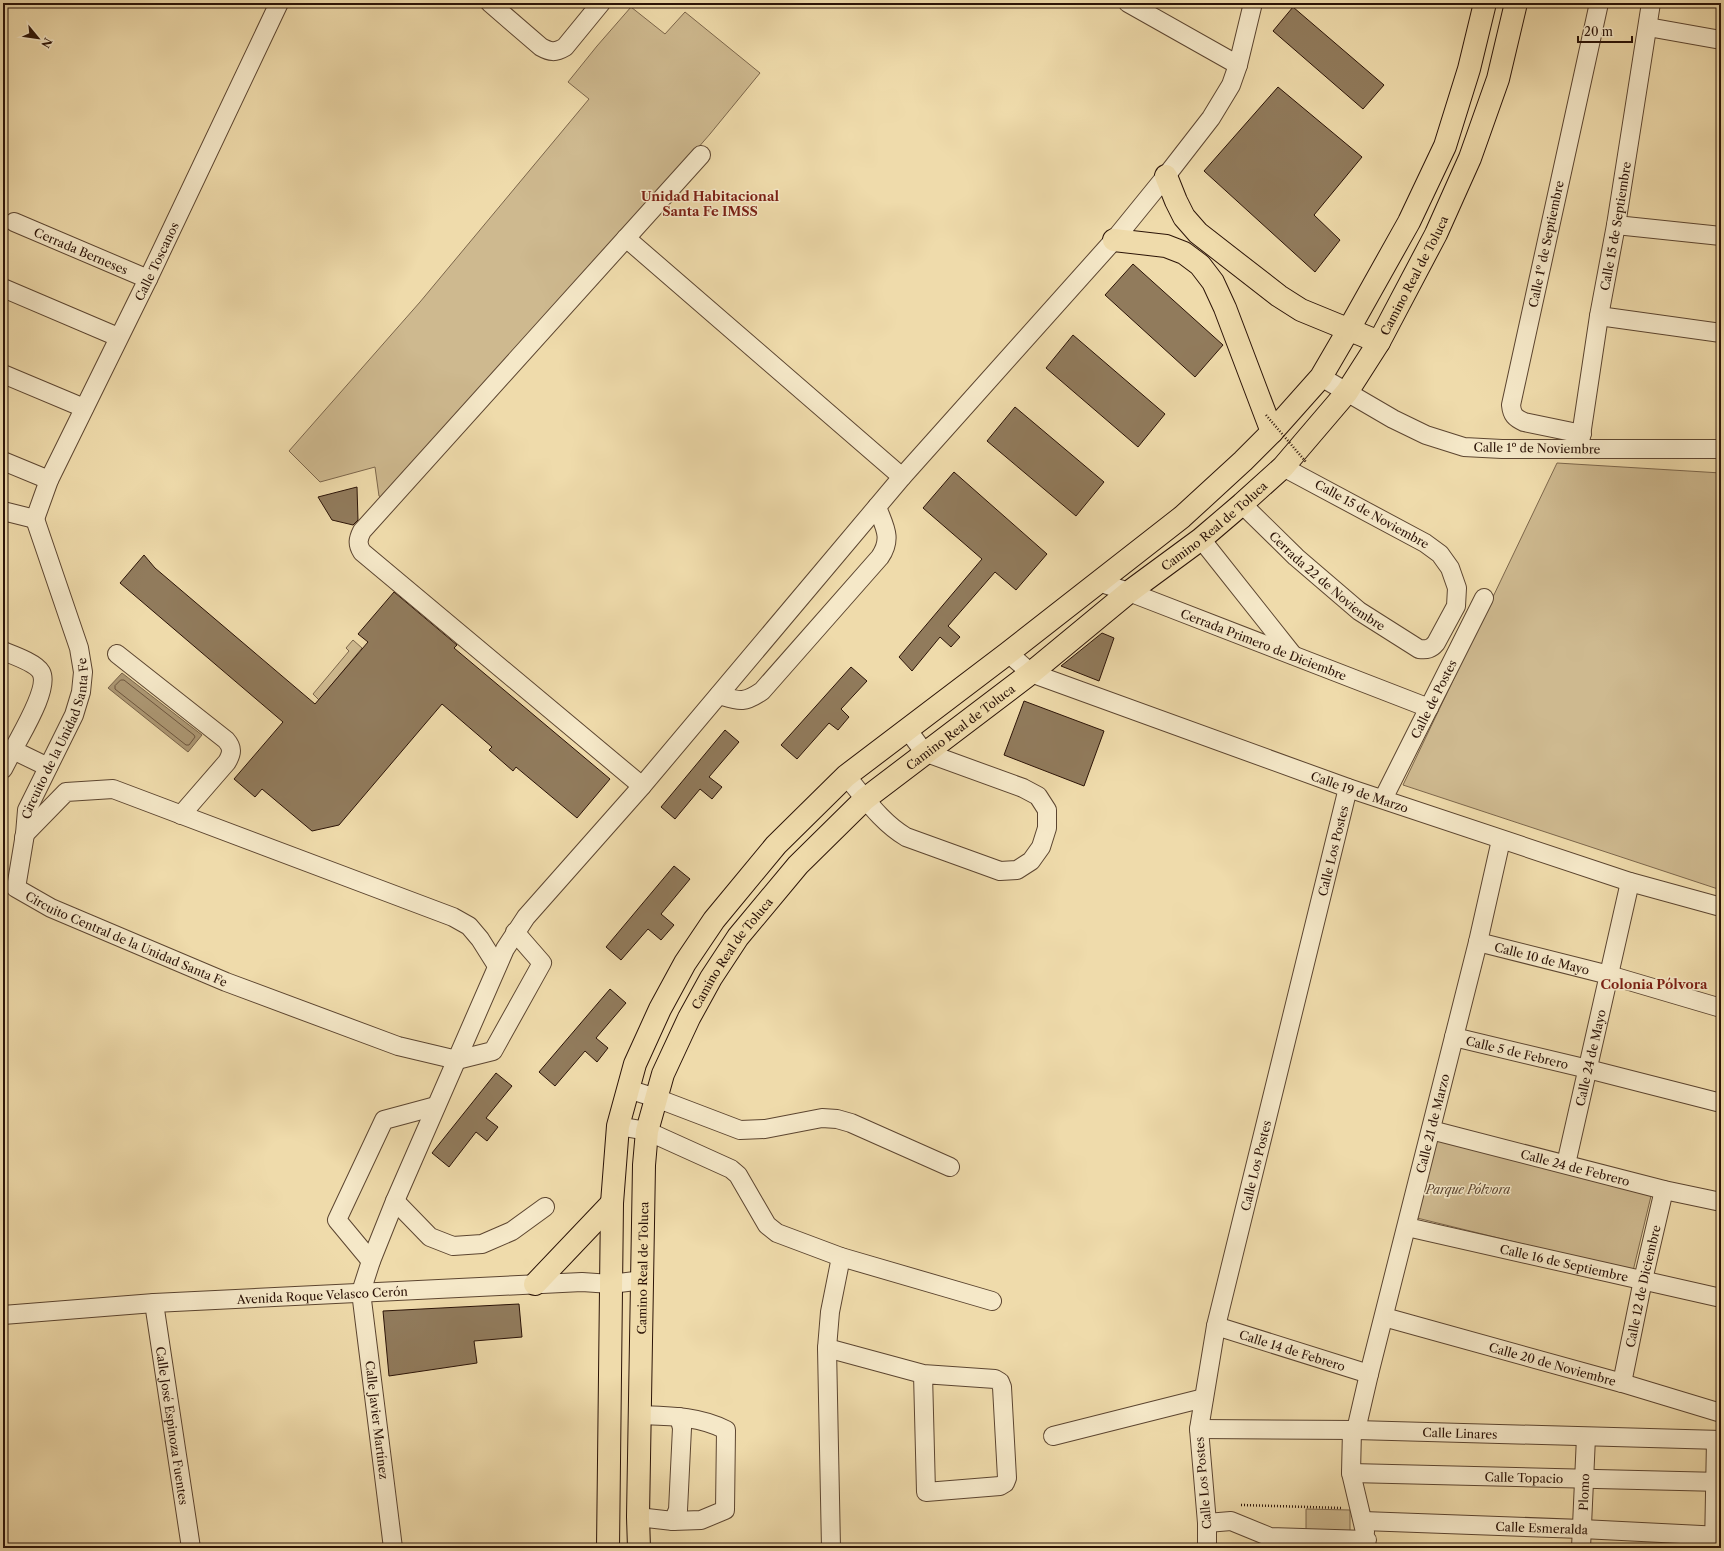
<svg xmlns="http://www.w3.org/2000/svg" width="1724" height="1551" viewBox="0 0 1724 1551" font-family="'Libre Caslon Text',serif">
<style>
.green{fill:#ceb98f;stroke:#7c664b}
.water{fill:#ac9773;stroke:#786248}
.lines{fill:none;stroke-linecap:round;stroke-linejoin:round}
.shore{stroke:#6c553d;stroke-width:1}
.building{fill:#917b5c;stroke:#2b1307}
.minor-casing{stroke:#5c4530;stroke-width:20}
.major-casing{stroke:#2b1307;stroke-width:24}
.path{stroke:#2b1307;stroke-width:2.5;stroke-dasharray:1 2;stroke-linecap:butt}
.minor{stroke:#f5e8c8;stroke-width:18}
.major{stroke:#efdbab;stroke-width:22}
.path-bridge{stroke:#2b1307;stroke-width:2.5;stroke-dasharray:1 2;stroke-linecap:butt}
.labels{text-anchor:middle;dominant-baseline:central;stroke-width:3;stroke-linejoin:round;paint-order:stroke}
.street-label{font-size:12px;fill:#2b1307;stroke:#f5e8c8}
.park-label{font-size:12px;font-style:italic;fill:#5c4530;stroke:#f5e8c8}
.neighbourhood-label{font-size:13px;font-weight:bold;fill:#7a1f14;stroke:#f5e8c8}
</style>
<rect width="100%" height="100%" fill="#efdbab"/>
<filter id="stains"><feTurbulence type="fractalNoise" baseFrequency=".005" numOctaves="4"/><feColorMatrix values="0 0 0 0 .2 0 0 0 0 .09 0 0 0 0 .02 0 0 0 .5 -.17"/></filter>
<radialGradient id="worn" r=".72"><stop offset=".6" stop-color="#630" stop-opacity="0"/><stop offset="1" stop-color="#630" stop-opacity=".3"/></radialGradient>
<path class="green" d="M631 7 665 34 685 12 760 73 710 134 391 502 379 496 375 467 320 482 289 451 420 302 589 99 568 82 597 46Z
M1557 463 1721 473V890L1403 785Z
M353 640 362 648 319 700 313 694 349 651 346 648Z
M1432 1137 1651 1196 1633 1271 1413 1217Z
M1306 1509 1350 1510V1536H1306Z"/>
<path class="water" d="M122 673 202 735 188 752 108 688Z"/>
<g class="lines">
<path class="shore" d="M121 680H124L194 735 195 737 189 745H186L115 689V686Z"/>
</g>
<path class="building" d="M1293 7 1384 85 1363 109 1273 31Z
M1278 87 1362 157 1314 215 1340 240 1315 272 1204 171Z
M1133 264 1223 345 1195 377 1105 295Z
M1073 335 1165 414 1138 447 1046 368Z
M1015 407 1104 482 1076 516 987 441Z
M954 472 1047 554 1016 590 995 572 948 626 960 637 951 647 940 637 912 671 899 657 982 559 923 508Z
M357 487 358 520 353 525 332 520 318 497Z
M144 555 155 568 315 704 368 642 358 634 394 592 457 645 454 648 610 779 577 818 516 767 513 771 489 750 492 747 442 704 339 825 312 831 262 789 255 797 234 779 283 722 120 583Z
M1102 633 1114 638 1099 681 1061 666Z
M851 667 867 681 841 709 849 717 838 730 829 723 797 759 781 745Z
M1024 701 1104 731 1084 786 1004 755Z
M725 730 739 742 709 777 722 787 712 799 700 789 675 819 661 807Z
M674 866 690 879 661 914 674 925 661 940 648 929 621 960 606 947Z
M610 989 626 1003 596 1038 608 1048 597 1062 585 1051 555 1086 539 1072Z
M496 1073 512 1086 486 1118 498 1127 487 1141 476 1132 449 1167 432 1153Z
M519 1304 522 1337 474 1341 477 1363 389 1376 383 1311Z"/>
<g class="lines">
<g class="minor-casing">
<g id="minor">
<path d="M490 3 541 47C550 52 555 53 565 47L601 3"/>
<path d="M1128 3 1238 65"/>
<path d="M1648 27 1721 40"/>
<path id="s1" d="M14 222 148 279"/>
<path d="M1616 225 1721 236"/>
<path d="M626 238 902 477"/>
<path d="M3 288 118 337"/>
<path d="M1599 316 1721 333"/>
<path d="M3 374 84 408"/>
<path d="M1321 377 1393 419 1426 435 1464 447 1502 449H1721"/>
<path d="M1582 434 1524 422C1515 418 1512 415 1511 405L1599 3"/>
<path id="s2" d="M1579 449 1599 316 1616 225 1651 3"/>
<path d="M3 461 49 480"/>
<path id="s3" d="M1242 504 1296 557 1359 611 1419 649C1427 650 1431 649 1436 643L1456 606 1457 588 1450 568 1440 554 1425 543 1283 467"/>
<path d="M3 511 35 519"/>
<path id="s4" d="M35 519 49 480 148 279 279 3"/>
<path d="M1201 539 1293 655"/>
<path id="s5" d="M1098 582 1129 592 1429 708"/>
<path d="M3 651C13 655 36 663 41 672 50 688 21 734 13 750L48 767"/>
<path id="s6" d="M1008 653 1031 673 1348 788 1630 882 1721 907"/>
<path d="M117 654 226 740C233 748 232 753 227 762L181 815"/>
<path d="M719 695C739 701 743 704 762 691L880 557C893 538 884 526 877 507"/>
<path d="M3 769 13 750"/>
<path d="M846 776C865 798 881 822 906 837L1000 871 1017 870 1031 861 1041 847 1047 828V810L1038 796 1023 788 924 752 907 729"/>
<path d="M642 786 362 552C357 544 358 539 362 531L701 155"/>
<path id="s7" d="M1383 799 1484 598"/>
<path id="s8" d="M24 838 25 834 27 810 74 715 81 692 83 672 79 648 35 519"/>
<path id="s9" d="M1478 942 1609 975 1721 1008"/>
<path id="s10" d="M497 966 480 939 469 926 453 917 113 789 66 792 25 834 16 888 51 908 226 982 398 1046 457 1060 493 1051 542 963 515 932"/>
<path id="s11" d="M1454 1037 1588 1069 1721 1103"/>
<path d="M628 1089 656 1098 740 1130 765 1129 822 1118 837 1119 851 1123 950 1167"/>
<path d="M618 1126 647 1131 731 1169 738 1175 767 1225 777 1233 841 1257 992 1301"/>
<path id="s12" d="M1431 1130 1664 1190 1721 1202"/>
<path id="s13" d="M1566 1164 1630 882"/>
<path d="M395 1201 430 1237 453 1246 482 1244 512 1231 545 1207"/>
<path id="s14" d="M1407 1227 1721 1298"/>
<path d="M371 1261 337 1220 384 1120 436 1106"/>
<path id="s15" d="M154 1303 191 1548"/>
<path id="s16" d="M3 1315 154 1303 582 1282 611 1284 643 1280"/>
<path id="s17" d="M1384 1317 1622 1383 1721 1413"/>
<path id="s18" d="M1216 1326 1369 1374"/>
<path d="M827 1348 923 1374 926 1492 1000 1486 1005 1483 1007 1478 1002 1387 1000 1382 995 1379 923 1374"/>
<path id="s19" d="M1622 1383 1643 1280 1664 1190"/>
<path id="s20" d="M1199 1429 1356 1430 1721 1440"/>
<path d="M1352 1430 1351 1473 1365 1532"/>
<path id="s21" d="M1356 1430 1369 1374 1478 942 1501 840"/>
<path d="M1053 1436 1204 1398"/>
<path id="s22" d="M1351 1473 1721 1482"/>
<path d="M638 1517 673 1521 701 1520 725 1510 726 1430C700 1416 669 1416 640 1415"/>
<path d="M673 1521 678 1510 682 1428 679 1417"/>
<path id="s23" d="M1363 1521 1582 1529 1721 1536"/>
<path d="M1207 1523 1231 1521 1270 1537 1367 1540"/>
<path d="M393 1548 361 1292 371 1261 395 1201 505 949 526 917 642 786 902 477 1114 240 1166 176 1211 118 1231 85 1238 65 1253 3"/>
<path d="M831 1548 827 1348 830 1312 841 1257"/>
<path id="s24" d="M1207 1548V1523L1199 1429 1216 1326 1348 788"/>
<path id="s25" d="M1581 1548 1586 1437"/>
<path d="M1714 1548 1716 1440"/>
</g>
</g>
<g class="major-casing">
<g id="major">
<path d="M1166 176 1176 201 1184 217 1198 233 1279 296 1301 310 1379 342"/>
<path d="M1114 240 1166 246 1184 253 1200 265 1213 282 1225 308 1272 432"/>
<path d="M535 1284 612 1203"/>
<path d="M608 1548 612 1203 618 1126 635 1064 660 1009 685 963 714 920 776 845 846 776 1008 653 1182 517 1243 461 1272 432 1321 377 1349 329 1409 222 1445 146 1469 69 1485 3"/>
<path id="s26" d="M639 1548 638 1517 644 1165 647 1131 663 1074 689 1018 711 978 738 937 798 865 865 799 1031 673 1129 592 1201 539 1242 504 1283 467 1347 392 1379 342 1436 234 1470 158 1498 79 1516 3"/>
</g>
</g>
<path class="path" d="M1241 1505 1342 1508"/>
<use href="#minor" class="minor"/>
<use href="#major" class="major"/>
<path class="path-bridge" d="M1266 415 1306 462"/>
</g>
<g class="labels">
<g class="street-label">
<text stroke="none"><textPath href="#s2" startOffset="226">Calle 15 de Septiembre</textPath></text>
<text transform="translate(1546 244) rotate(-78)">Calle 1º de Septiembre</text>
<text stroke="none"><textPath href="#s1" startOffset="73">Cerrada Berneses</textPath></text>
<text stroke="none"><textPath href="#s4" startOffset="285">Calle Toscanos</textPath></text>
<text stroke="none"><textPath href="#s26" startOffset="1588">Camino Real de Toluca</textPath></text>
<text transform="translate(1537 448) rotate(1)">Calle 1º de Noviembre</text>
<text transform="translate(1372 514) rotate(29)">Calle 15 de Noviembre</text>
<text stroke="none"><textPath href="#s26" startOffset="1264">Camino Real de Toluca</textPath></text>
<text stroke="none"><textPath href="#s3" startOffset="115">Cerrada 22 de Noviembre</textPath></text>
<text stroke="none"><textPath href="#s5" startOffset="177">Cerrada Primero de Diciembre</textPath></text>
<text stroke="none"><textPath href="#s7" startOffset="112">Calle de Postes</textPath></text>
<text stroke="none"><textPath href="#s26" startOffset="940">Camino Real de Toluca</textPath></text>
<text stroke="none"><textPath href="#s8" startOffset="106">Circuito de la Unidad Santa Fe</textPath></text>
<text stroke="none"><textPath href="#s6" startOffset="380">Calle 19 de Marzo</textPath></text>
<text stroke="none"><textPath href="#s24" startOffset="713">Calle Los Postes</textPath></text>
<text stroke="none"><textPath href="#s10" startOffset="713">Circuito Central de la Unidad Santa Fe</textPath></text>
<text stroke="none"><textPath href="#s26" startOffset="616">Camino Real de Toluca</textPath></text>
<text stroke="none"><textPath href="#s9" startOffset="66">Calle 10 de Mayo</textPath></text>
<text stroke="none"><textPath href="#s11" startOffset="65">Calle 5 de Febrero</textPath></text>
<text stroke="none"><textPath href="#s13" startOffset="109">Calle 24 de Mayo</textPath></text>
<text stroke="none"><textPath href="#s21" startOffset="316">Calle 21 de Marzo</textPath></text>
<text stroke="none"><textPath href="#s24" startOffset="389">Calle Los Postes</textPath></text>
<text stroke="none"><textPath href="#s12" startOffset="149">Calle 24 de Febrero</textPath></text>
<text stroke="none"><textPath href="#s14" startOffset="161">Calle 16 de Septiembre</textPath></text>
<text stroke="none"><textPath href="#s26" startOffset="280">Camino Real de Toluca</textPath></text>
<text stroke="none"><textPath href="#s19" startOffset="99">Calle 12 de Diciembre</textPath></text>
<text stroke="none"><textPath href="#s16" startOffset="320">Avenida Roque Velasco Cerón</textPath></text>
<text stroke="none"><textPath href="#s18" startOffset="80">Calle 14 de Febrero</textPath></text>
<text stroke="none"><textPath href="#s17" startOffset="175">Calle 20 de Noviembre</textPath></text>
<text transform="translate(377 1420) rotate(83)">Calle Javier Martínez</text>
<text stroke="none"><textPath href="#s15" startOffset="124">Calle José Espinoza Fuentes</textPath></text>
<text stroke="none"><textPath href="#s20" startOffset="261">Calle Linares</textPath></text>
<text stroke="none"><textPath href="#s22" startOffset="173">Calle Topacio</textPath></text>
<text transform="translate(1203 1483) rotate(-95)">Calle Los Postes</text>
<text stroke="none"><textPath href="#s25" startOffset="56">Plomo</textPath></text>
<text stroke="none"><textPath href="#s23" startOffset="179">Calle Esmeralda</textPath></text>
</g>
<g class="park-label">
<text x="1468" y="1189">Parque Pólvora</text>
</g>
<g class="neighbourhood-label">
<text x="710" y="196">Unidad Habitacional<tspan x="710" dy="15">Santa Fe IMSS</tspan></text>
<text x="1654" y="984">Colonia Pólvora</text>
</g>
</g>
<rect width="1724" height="1551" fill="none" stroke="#efdbab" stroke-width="16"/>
<rect x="4" y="4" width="1716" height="1543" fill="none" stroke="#2b1307" stroke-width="2"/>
<rect x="8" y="8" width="1708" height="1535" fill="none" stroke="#2b1307"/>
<g transform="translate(38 38) rotate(119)" stroke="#f5e8c8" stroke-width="3" paint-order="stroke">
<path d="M0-3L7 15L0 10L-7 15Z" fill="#2b1307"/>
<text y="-6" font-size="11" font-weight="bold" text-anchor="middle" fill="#2b1307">N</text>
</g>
<path d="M1578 36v6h54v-6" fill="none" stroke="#2b1307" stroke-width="2"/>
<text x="1584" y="36" font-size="12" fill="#2b1307" stroke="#f5e8c8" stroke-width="3" paint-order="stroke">20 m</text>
<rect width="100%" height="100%" filter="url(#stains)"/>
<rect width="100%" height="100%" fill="url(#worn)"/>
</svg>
